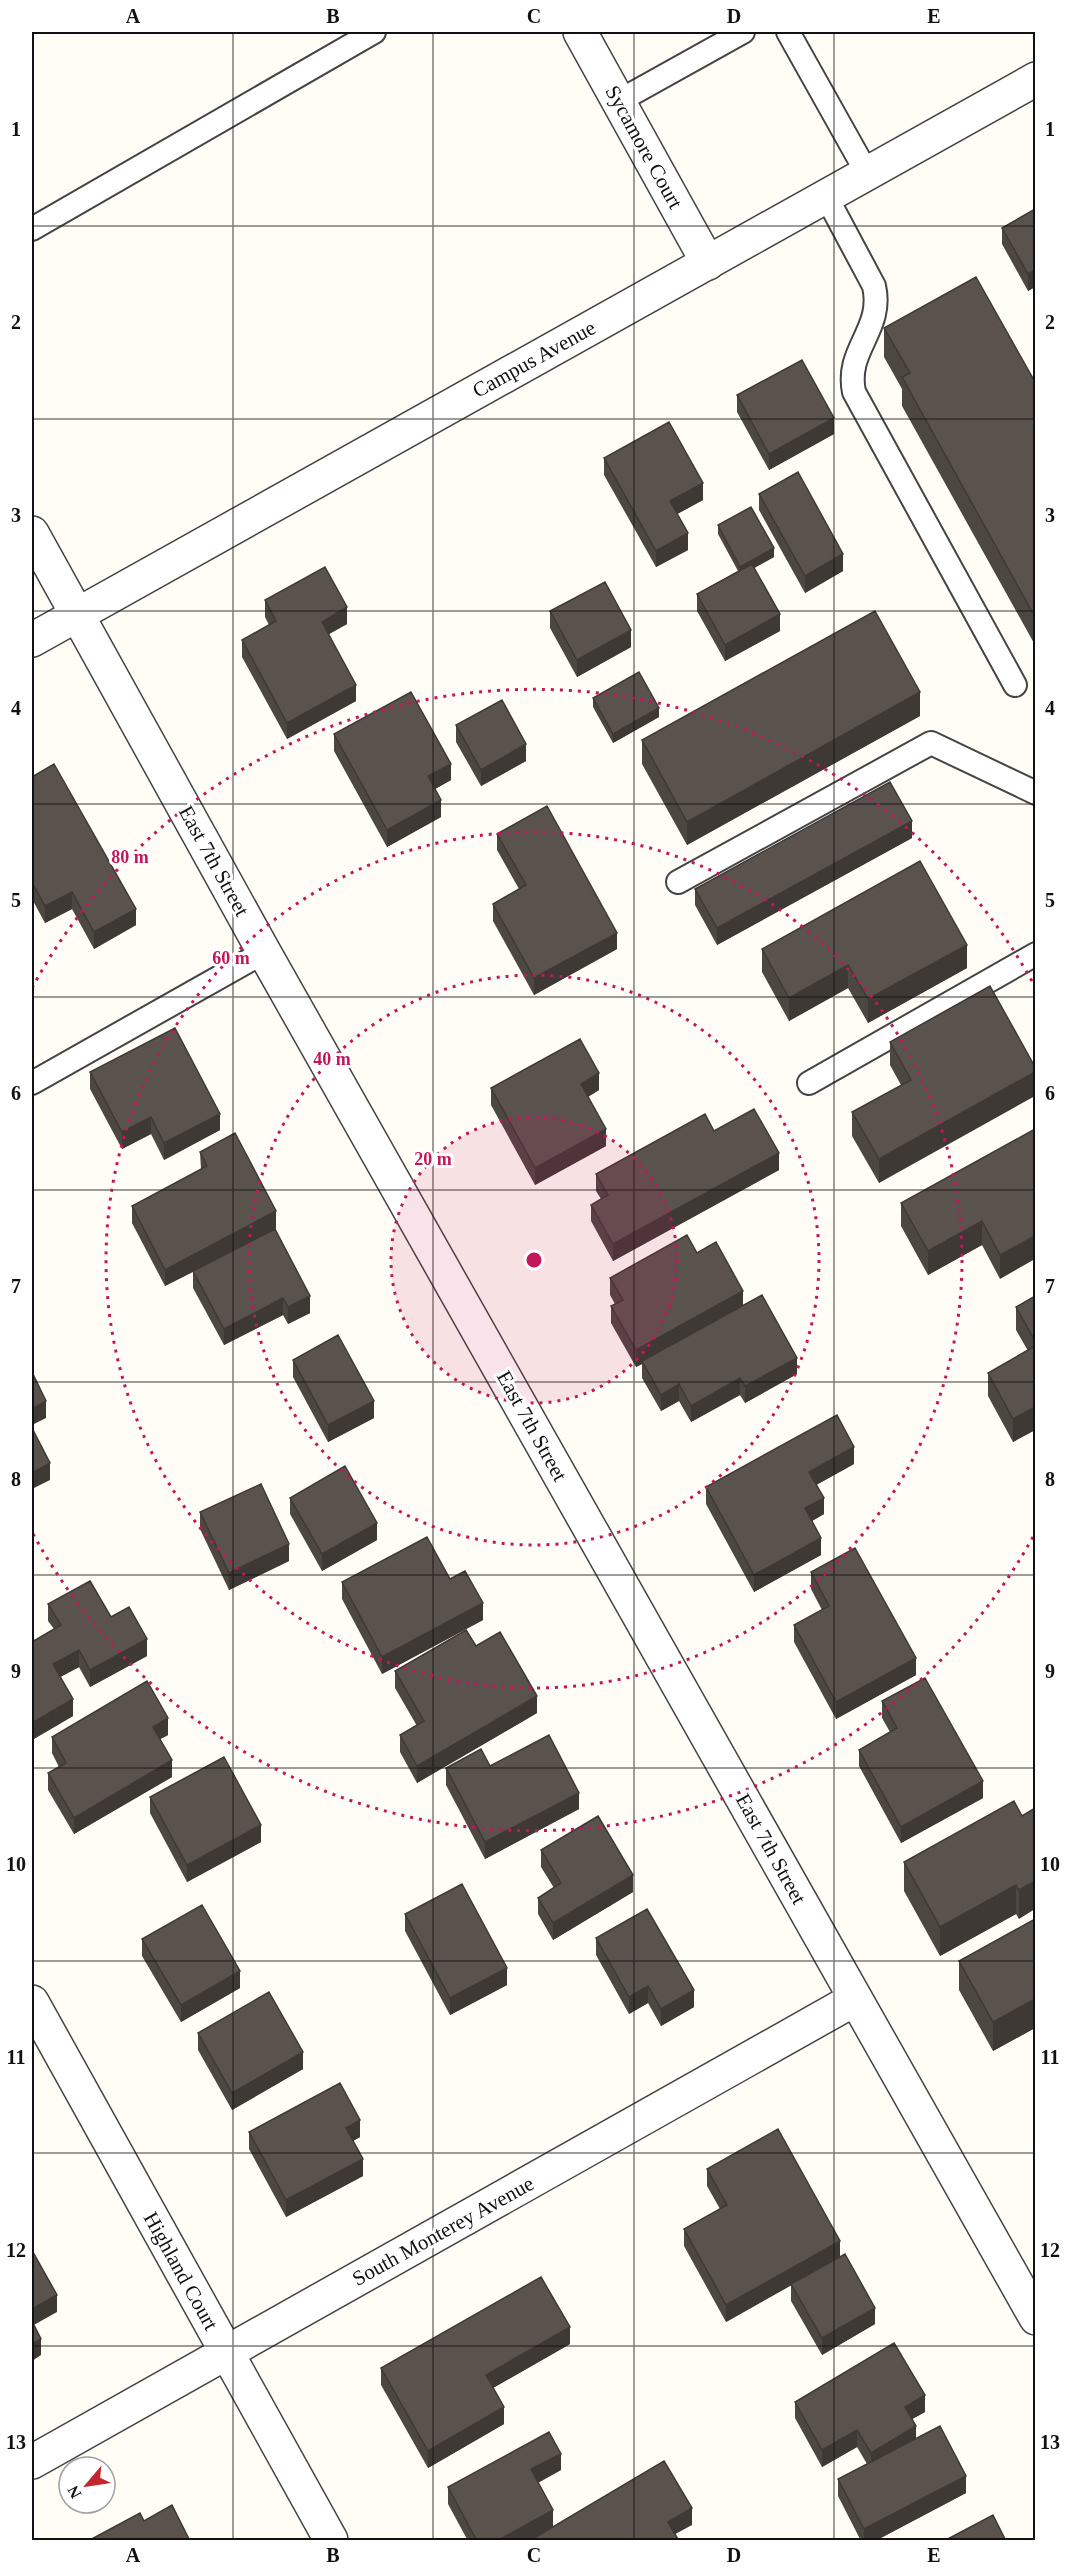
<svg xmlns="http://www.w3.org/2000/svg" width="1067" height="2572" viewBox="0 0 1067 2572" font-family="Georgia,serif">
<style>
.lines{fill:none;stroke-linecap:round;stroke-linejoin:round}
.service-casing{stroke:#444;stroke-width:26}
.minor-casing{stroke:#444;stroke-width:36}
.tertiary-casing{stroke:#444;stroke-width:36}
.service{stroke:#fff;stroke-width:22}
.minor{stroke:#fff;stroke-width:33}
.tertiary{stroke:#fff;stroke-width:33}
.wall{fill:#4d4742}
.shaded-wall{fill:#3f3936}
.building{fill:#5a524d;stroke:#3f3936;stroke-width:1.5}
.grid{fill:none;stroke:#111;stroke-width:1.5;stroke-opacity:0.55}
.ring{fill:none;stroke:#c2185b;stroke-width:3;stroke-dasharray:3 6}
.labels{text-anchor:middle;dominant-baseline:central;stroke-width:6;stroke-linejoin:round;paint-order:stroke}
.street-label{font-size:21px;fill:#111;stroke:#fff}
.centre{fill:#c2185b;stroke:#fff;stroke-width:3}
.ring-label{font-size:18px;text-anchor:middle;font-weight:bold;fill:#c2185b;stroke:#fff;stroke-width:6;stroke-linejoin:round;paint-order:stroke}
.neatline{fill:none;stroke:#111;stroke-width:2}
.grid-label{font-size:20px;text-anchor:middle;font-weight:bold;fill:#111}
</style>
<rect width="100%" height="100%" fill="#fffdf5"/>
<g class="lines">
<g class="service-casing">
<path id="service" d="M788 32 867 173
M619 101 743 32
M826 196 874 286C884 330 845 349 854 392L1015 685
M32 229 374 32
M678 882 931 743 1036 793
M32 1083 264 952
M809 1083 1036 954"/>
</g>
<g class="minor-casing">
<path id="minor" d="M580 32 708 263
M32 2002 331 2540
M32 2462 855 1999"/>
</g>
<g class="tertiary-casing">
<path id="tertiary" d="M32 533 264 952 1036 2318
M32 640 1036 79"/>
</g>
<use href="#service" class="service"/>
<use href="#minor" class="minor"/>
<use href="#tertiary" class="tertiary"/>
</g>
<path class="wall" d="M1035 209V287L1028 291 1002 244V228Z
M884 328 1035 382V645L902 406V389L884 357Z
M737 395 834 434 769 470 737 412Z
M604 458 703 500 677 514 688 550 656 567 604 475Z
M759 494 843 571 805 593 759 510Z
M718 525 774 557 754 568 780 631 725 661 697 611V594L738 571 718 534Z
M265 600 347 624 329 634 356 701 287 739 242 657V640L269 625 265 617Z
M550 611 631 647 577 677 550 628Z
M593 698 659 717 613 743 593 707Z
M920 716 687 845 642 764V740Z
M456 725 526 761 481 786 456 742Z
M334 734 451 780 435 789 441 817 387 847 334 751Z
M32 777 136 925 94 949 72 909 45 923 32 899Z
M497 834 617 949 534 995 493 921V904L519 889 497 850Z
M912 838 717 945 695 905V889Z
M762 949 967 968 868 1023 848 988 789 1021 762 972Z
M890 1042 1035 1067 879 1183 852 1136V1112L901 1085 890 1065Z
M90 1072 220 1130 164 1160 151 1134 122 1149 90 1089Z
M491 1088 599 1090 588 1097 606 1146 535 1185 491 1105Z
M1035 1129 1000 1279 982 1245 928 1275 901 1226V1203Z
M714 1131 779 1170 613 1261 591 1221V1205L601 1199 596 1191V1174Z
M200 1152 276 1228 275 1229 310 1313 288 1324 283 1315 224 1345 193 1288V1272L165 1286 132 1223V1206L201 1169Z
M697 1253 743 1305 797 1374 745 1403 740 1395 691 1422 679 1401 661 1411 642 1378V1364L636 1367 611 1323V1306L615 1304 610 1295V1278Z
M1035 1296V1430L1013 1442 988 1396V1373L1028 1351 1016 1330V1307Z
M293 1360 374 1418 328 1442 293 1377Z
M854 1464 816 1485 824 1514 812 1521 821 1555 754 1592 706 1504V1487Z
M290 1498 377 1540 322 1571 290 1514Z
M200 1512 289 1561 229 1590 200 1529Z
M811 1572 916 1675 836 1719 794 1642V1625L822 1610 811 1589Z
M342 1582 483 1620 382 1674 342 1599Z
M48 1604 111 1617 147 1656 90 1687 79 1667 60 1677 73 1716 32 1740V1642L54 1629 48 1621Z
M476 1646 537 1713 417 1783 400 1752V1735L417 1726 395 1688V1671Z
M882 1701 983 1798 901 1843 859 1766V1750L890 1732 882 1718Z
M168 1735 160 1739 172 1777 74 1834 48 1790V1773L59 1767 52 1753V1737Z
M490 1766 579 1809 485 1859 446 1785V1768Z
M150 1797 261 1842 187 1882 150 1813Z
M1022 1816 1019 1919 1016 1914 940 1956 904 1891V1862Z
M541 1850 633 1892 553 1940 538 1914V1898L554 1888 541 1867Z
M405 1914 507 1985 450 2015 405 1931Z
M1035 1919V2028L993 2051 959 1990V1961Z
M596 1938 694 2007 661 2026 648 2003 629 2014 596 1955Z
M142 1939 240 1988 181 2022 142 1956Z
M198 2033 303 2069 232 2110 198 2050Z
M249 2132 360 2137 353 2141 363 2176 286 2217 249 2149Z
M707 2169 840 2256 875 2324 822 2355 791 2301V2285L726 2322 684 2246V2229L720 2209 707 2186Z
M570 2344 493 2388 504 2424 428 2468 381 2385V2368Z
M795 2402 925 2412 912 2419 916 2438 966 2493 875 2541H861L838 2496V2479L867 2464 857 2447 822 2467 795 2418Z
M561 2470 538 2483 553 2527 692 2525 549 2529 528 2541H468L448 2504V2487Z"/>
<path class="shaded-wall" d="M1035 270V287L1028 291V274Z
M834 418V434L769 470V454Z
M703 483V500L670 518V501Z
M688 533V550L656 567V551Z
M774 548V557L740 576V567Z
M843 554V571L805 593V576Z
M347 607V624L322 638V622Z
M780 614V631L725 661V645Z
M631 630V647L577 677V660Z
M356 685V701L287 739V723Z
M920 692V716L687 845V822Z
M659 708V717L613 743V734Z
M526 744V761L481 786V770Z
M451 764V780L428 793V776Z
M441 800V817L387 847V830Z
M912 821V838L717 945V928Z
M72 892V909L45 923V906Z
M136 909V925L94 949V932Z
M617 933V949L534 995V978Z
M967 945V968L868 1023V999Z
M848 965V988L789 1021V998Z
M1035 1072V1096L879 1183V1159Z
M599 1073V1090L581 1101V1084Z
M220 1114V1130L164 1160V1143Z
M151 1117V1134L122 1149V1132Z
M606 1129V1146L535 1185V1168Z
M779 1153V1170L613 1261V1244Z
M276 1211V1228L165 1286V1270Z
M982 1221V1245L928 1275V1251Z
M1035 1236V1259L1000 1279V1255Z
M743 1291V1308L642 1361V1364L636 1367V1350Z
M310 1296V1313L288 1324V1307Z
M283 1298V1315L224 1345V1329Z
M797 1358V1374L745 1403V1386Z
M740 1378V1395L691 1422V1406Z
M679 1384V1401L661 1411V1395Z
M46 1401V1418L32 1425V1409Z
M374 1401V1418L328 1442V1425Z
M1035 1407V1430L1013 1442V1419Z
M854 1447V1464L809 1489V1472Z
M50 1463V1480L32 1489V1473Z
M824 1498V1514L805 1525V1508Z
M377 1523V1540L322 1571V1554Z
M821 1538V1555L754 1592V1575Z
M289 1544V1561L229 1590V1573Z
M483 1603V1620L382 1674V1657Z
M147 1639V1656L90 1687V1670Z
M79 1650V1667L53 1681V1664Z
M916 1658V1675L836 1719V1702Z
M537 1696V1713L417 1783V1766Z
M73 1699V1716L32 1740V1723Z
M168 1718V1735L153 1743V1727Z
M172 1760V1777L74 1834V1818Z
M983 1781V1798L901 1843V1827Z
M579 1793V1809L485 1859V1842Z
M261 1825V1842L187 1882V1865Z
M633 1875V1892L553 1940V1923Z
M1035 1881V1909L1019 1919V1890Z
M1016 1885V1914L940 1956V1927Z
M507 1968V1985L450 2015V1998Z
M240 1971V1988L181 2022V2005Z
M648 1986V2003L629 2014V1997Z
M694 1990V2007L661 2026V2009Z
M1035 1999V2028L993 2051V2022Z
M303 2052V2069L232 2110V2093Z
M360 2120V2137L346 2145V2128Z
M363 2159V2176L286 2217V2200Z
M840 2241V2258L726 2322V2305Z
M57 2295V2312L32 2326V2309Z
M875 2308V2324L822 2355V2338Z
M570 2327V2344L486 2392V2375Z
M41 2339V2355L32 2361V2344Z
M925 2395V2412L905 2423V2407Z
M504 2407V2424L428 2468V2451Z
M916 2426V2443L871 2469V2453Z
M857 2430V2447L822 2467V2450Z
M561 2454V2470L531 2486V2469Z
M966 2476V2493L875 2541H864V2529Z
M692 2508V2525L668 2538V2522Z
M553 2510V2527L528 2541H497Z"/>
<path class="building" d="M1035 209V270L1028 274 1002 228Z
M976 277 1035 382V617L902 377 910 373 884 328Z
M802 360 834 418 769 454 737 395Z
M669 422 703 483 670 501 688 533 656 551 604 458Z
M798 472 843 554 805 576 759 494Z
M751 507 774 548 740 567 718 525Z
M752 564 780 614 725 645 697 594Z
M325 567 347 607 322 622 356 685 287 723 242 640 276 621 265 600Z
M605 582 631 630 577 660 550 611Z
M875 611 920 692 687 822 642 740Z
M639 672 659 708 613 734 593 698Z
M411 692 451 764 428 776 441 800 387 830 334 734Z
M502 700 526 744 481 770 456 725Z
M54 764 136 909 94 932 72 892 45 906 32 882V777Z
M890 782 912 821 717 928 695 889Z
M547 806 617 933 534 978 493 904 526 885 497 834Z
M920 861 967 945 868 999 848 965 789 998 762 949Z
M990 986 1035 1067V1072L879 1159 852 1112 911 1080 890 1042Z
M175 1028 220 1114 164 1143 151 1117 122 1132 90 1072Z
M580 1039 599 1073 581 1084 606 1129 535 1168 491 1088Z
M754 1109 779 1153 613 1244 591 1205 608 1195 596 1174 705 1114 714 1131Z
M1035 1129V1236L1000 1255 982 1221 928 1251 901 1203Z
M235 1133 276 1211 165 1270 132 1206 207 1166 200 1152Z
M275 1229 310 1296 288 1307 283 1298 224 1329 193 1271Z
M687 1235 697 1253 716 1242 743 1291 636 1350 611 1306 623 1300 610 1278Z
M762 1295 797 1358 745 1386 740 1378 691 1406 679 1384 661 1395 642 1361Z
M1035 1296V1341L1016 1307Z
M338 1335 374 1401 328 1425 293 1360Z
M1035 1346V1407L1013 1419 988 1373Z
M32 1372 46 1401 32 1409Z
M837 1415 854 1447 809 1472 824 1498 805 1508 821 1538 754 1575 706 1487Z
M32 1428 50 1463 32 1473Z
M345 1466 377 1523 322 1554 290 1498Z
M261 1484 289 1544 229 1573 200 1512Z
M427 1537 450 1579 465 1571 483 1603 382 1657 342 1582Z
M855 1548 916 1658 836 1702 794 1625 829 1606 811 1572Z
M90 1581 111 1617 129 1607 147 1639 90 1670 79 1650 53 1664 73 1699 32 1723V1642L61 1625 48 1604Z
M466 1630 476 1646 500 1632 537 1696 417 1766 400 1735 424 1721 395 1671Z
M925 1678 983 1781 901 1827 859 1750 897 1728 882 1701Z
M147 1681 168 1718 153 1727 172 1760 74 1818 48 1773 66 1763 52 1737Z
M549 1735 579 1793 485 1842 446 1768 481 1749 490 1766Z
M224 1757 261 1825 187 1865 150 1797Z
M1014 1801 1022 1816 1035 1808V1881L1019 1890 1016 1885 940 1927 904 1862Z
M598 1816 633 1875 553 1923 538 1898 561 1883 541 1850Z
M462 1884 507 1968 450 1998 405 1914Z
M202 1905 240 1971 181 2005 142 1939Z
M647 1909 694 1990 661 2009 648 1986 629 1997 596 1938Z
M1035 1919V1999L993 2022 959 1961Z
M269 1992 303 2052 232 2093 198 2033Z
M340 2083 360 2120 346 2128 363 2159 286 2200 249 2132Z
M778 2129 840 2241 726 2305 684 2229 727 2205 707 2169Z
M33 2252 57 2295 32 2309V2253Z
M845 2254 875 2308 822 2338 791 2284Z
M541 2277 570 2327 486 2375 504 2407 428 2451 381 2368Z
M32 2321 41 2339 32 2344Z
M894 2343 925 2395 905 2407 916 2426 871 2453 857 2430 822 2450 795 2402Z
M940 2426 966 2476 864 2529 838 2479Z
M549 2432 561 2454 531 2469 553 2510 497 2541H477L448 2487Z
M664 2461 692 2508 668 2522 679 2541H529Z
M172 2505 190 2541H88L140 2513 144 2521Z
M993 2515 1006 2541H944Z"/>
<path class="grid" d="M233 32V2540M433 32V2540M634 32V2540M834 32V2540M32 226H1036M32 419H1036M32 611H1036M32 804H1036M32 997H1036M32 1190H1036M32 1382H1036M32 1575H1036M32 1768H1036M32 1961H1036M32 2153H1036M32 2346H1036"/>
<circle cx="534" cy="1260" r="143" fill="#c2185b" fill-opacity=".12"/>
<g class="ring">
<circle cx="534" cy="1260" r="143"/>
<circle cx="534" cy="1260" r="285"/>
<circle cx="534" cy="1260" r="428"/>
<path d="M1033 1537A571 571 0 0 1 32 1532M32 988A571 571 0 0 1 1033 983"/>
</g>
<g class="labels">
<g class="street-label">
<text transform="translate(644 147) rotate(61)">Sycamore Court</text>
<text transform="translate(534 359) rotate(-29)">Campus Avenue</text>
<text transform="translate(214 861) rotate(61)">East 7th Street</text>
<text transform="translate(532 1426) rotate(61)">East 7th Street</text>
<text transform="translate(771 1849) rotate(61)">East 7th Street</text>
<text transform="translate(443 2231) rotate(-29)">South Monterey Avenue</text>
<text transform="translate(181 2271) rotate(61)">Highland Court</text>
</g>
</g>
<circle cx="534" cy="1260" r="9" class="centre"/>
<g class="ring-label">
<text x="130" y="863">80 m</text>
<text x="231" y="964">60 m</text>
<text x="332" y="1065">40 m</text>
<text x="433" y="1165">20 m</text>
</g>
<rect width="1067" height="2572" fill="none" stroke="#ffffff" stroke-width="66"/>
<g transform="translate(87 2485) rotate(241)"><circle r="28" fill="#ffffff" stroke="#a0a0a0" stroke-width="1.5"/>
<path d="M0-4.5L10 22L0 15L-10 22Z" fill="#c4262e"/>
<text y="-9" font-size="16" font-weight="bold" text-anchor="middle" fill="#111111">N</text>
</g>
<rect x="33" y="33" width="1001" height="2506" class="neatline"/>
<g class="grid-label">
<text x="133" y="23">A</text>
<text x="333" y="23">B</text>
<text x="534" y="23">C</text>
<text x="734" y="23">D</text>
<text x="934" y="23">E</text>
<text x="16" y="136">1</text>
<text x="1050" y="136">1</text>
<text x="16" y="329">2</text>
<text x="1050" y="329">2</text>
<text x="16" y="522">3</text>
<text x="1050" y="522">3</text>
<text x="16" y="715">4</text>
<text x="1050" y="715">4</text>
<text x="16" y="907">5</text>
<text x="1050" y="907">5</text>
<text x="16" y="1100">6</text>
<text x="1050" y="1100">6</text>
<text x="16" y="1293">7</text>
<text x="1050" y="1293">7</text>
<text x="16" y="1486">8</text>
<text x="1050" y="1486">8</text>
<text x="16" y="1678">9</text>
<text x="1050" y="1678">9</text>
<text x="16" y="1871">10</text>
<text x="1050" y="1871">10</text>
<text x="16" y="2064">11</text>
<text x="1050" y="2064">11</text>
<text x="16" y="2257">12</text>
<text x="1050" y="2257">12</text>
<text x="16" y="2449">13</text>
<text x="1050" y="2449">13</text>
<text x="133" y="2562">A</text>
<text x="333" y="2562">B</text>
<text x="534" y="2562">C</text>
<text x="734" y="2562">D</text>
<text x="934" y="2562">E</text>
</g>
</svg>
